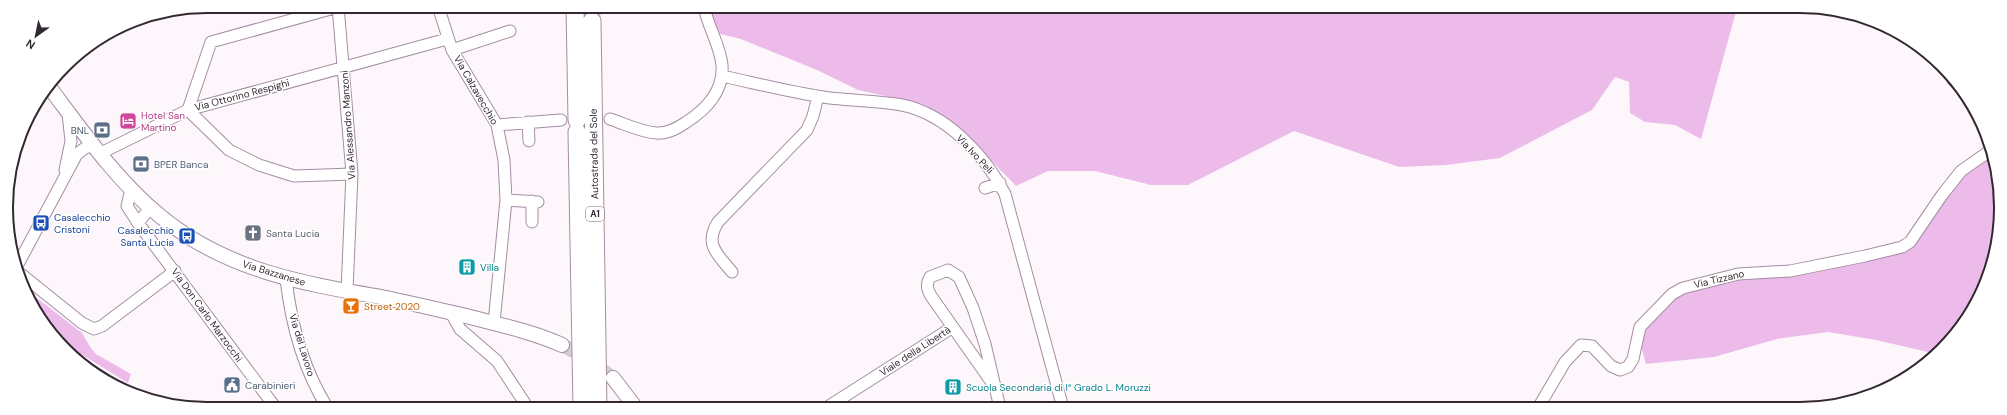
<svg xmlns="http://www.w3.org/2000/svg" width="2007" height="415" viewBox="0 0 2007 415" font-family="'DM Sans',sans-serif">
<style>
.green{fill:#edbbea}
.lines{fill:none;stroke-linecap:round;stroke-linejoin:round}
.major-tunnel{stroke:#d4ced3;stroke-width:14;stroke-dasharray:14 7;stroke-linecap:butt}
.highway-tunnel{stroke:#d4ced3;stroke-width:17;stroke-dasharray:17 8;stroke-linecap:butt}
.minor-casing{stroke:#a48da3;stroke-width:13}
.major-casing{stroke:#a48da3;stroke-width:16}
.highway-casing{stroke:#a48da3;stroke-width:19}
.minor{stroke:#fff;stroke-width:11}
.major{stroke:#fff;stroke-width:14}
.highway{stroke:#fff;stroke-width:17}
.rail-casing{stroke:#999198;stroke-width:4}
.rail{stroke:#fff;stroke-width:2.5;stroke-dasharray:8;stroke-linecap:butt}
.labels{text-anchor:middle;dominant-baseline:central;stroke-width:3;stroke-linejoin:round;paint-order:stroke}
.shield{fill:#fff;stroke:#70686f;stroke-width:1}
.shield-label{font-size:9px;font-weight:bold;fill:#322831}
.street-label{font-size:10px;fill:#322831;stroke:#fff}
.hotel-label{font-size:10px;fill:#b23c85;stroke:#fff;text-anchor:start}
.service-label{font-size:10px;fill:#4e5e75;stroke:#fff;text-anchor:start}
.transit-label{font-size:10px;fill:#164399;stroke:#fff;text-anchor:start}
.worship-label{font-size:10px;fill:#5b616d;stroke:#fff;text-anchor:start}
.culture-label{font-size:10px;fill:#0d838f;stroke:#fff;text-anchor:start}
.food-label{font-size:10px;fill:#c56008;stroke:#fff;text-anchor:start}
.rim{fill:none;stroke:#322831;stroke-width:2}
</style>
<rect width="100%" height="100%" fill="#fdf7fc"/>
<path class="green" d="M704 7 1737 8 1701 139 1675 125 1645 122 1630 113 1629 82 1615 77 1592 110 1500 158 1446 165 1399 167 1294 131 1188 185H1151L1095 171H1048L1016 186 960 128 925 105 858 90 817 70 741 39 712 32Z
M1991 148 1994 155 1999 234 1980 296 1942 350 1932 357V353L1876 340 1828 332 1777 339 1714 357 1646 364 1640 342 1649 318 1684 288 1907 245 1955 178Z
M28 291 82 333 91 348 96 354 131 374 128 383 55 338Z"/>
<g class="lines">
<path class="major-tunnel" d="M562 345 588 359 613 378"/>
<path class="highway-tunnel" d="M592 6V21"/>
<g class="minor-casing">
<path id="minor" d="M338 6 352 174 347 291
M438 6 452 50 497 125 504 160 506 200 494 323
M452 50 510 31
M722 76C755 83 789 92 823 97 849 101 876 100 902 105 946 114 985 155 1005 194L1063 408
M1953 80 1958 84
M188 110 211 42 338 7
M188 110 229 150 259 165 294 176 352 174
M610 119C625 124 641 132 656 133 667 134 676 129 685 123 706 110 724 92 722 65 720 45 708 27 704 7
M528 122 529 141
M497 125 561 120
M101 153 188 110 447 39
M65 170 71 141 68 114
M985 188 1000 183
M131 189 127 206 138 223 150 208
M506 200 538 202
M532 201V222
M138 223 275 407
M16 268 77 154 85 148 95 145
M16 270 82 323 94 329 102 326 175 271
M732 272C717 254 704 244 718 222L807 130 813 116 818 96
M286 279C291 323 304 370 327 407
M451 313 460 329 497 361 528 408
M995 387 931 296C927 289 926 284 930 277L948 270 959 277 973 308 985 344 1000 408
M826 408 953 327
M1538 408 1565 362 1581 345 1592 346 1611 366 1620 370 1628 367 1633 359 1640 327 1672 294 1683 288 1738 274 1790 271 1865 256 1902 247 1910 242 1942 195 1961 171 1991 150"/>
</g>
<g class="major-casing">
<path id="major" d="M50 88C83 132 117 181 160 216 225 270 301 283 381 297 411 303 440 310 470 317 501 325 533 332 562 345
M613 378 636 408"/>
</g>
<g class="highway-casing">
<path id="highway" d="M575 6 577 120
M592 21 598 408
M577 132 582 408"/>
</g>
<use href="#minor" class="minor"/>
<use href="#major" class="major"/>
<use href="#highway" class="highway"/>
<g class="rail-casing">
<path id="rail" d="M70 352 132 391"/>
</g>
<use href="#rail" class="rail"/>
</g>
<defs>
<g id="hotel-square" transform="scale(0.9)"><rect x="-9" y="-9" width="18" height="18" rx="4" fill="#d1479c" stroke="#fff"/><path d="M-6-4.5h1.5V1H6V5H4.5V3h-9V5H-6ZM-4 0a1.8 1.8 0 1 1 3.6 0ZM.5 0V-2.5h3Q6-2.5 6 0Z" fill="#fff"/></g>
<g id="bank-square" transform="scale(0.9)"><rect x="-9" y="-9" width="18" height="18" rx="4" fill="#5c6f8a" stroke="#fff"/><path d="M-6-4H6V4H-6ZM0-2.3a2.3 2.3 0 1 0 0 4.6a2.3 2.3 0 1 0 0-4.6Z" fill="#fff"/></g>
<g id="bus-square" transform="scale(0.9)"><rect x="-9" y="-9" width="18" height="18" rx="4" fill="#1a4fb4" stroke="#fff"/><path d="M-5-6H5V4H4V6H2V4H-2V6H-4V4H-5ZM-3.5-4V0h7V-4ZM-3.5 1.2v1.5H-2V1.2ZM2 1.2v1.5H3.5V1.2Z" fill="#fff"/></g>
<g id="church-square" transform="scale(0.9)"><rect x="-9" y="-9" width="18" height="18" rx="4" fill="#6b7280" stroke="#fff"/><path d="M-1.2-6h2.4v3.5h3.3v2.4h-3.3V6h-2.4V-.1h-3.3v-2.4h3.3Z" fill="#fff"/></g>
<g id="building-square" transform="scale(0.9)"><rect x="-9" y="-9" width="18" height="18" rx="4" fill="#0f9aa8" stroke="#fff"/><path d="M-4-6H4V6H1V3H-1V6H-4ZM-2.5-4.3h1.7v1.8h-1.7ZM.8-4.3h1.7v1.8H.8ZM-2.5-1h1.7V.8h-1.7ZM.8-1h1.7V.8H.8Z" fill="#fff"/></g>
<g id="bar-square" transform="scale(0.9)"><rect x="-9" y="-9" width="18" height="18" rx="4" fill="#e8710a" stroke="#fff"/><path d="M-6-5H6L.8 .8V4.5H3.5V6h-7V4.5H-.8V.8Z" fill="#fff"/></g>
<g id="civic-square" transform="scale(0.9)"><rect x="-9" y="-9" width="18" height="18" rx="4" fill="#5c6f8a" stroke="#fff"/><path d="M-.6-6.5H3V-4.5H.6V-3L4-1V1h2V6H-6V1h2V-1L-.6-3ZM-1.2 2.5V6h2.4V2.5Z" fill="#fff"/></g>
</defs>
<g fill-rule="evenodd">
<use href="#hotel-square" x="128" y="121"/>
<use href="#bank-square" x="102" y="130"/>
<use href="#bank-square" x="141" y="164"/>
<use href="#bus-square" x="41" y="223"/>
<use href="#church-square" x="253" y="233"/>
<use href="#bus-square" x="187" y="236"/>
<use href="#building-square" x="467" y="267"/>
<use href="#bar-square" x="351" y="306"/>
<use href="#civic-square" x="232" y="385"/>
<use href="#building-square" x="953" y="387"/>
</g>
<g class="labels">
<rect class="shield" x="586" y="207" width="18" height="14" rx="3"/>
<g class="shield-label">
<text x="595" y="214">A1</text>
</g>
<g class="street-label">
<text transform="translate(476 90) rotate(60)">Via Calzavecchio</text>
<text transform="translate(242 95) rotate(-15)">Via Ottorino Respighi</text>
<text transform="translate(348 125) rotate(-94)">Via Alessandro Manzoni</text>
<text transform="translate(594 154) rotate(-91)">Autostrada del Sole</text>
<text transform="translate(975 154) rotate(47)">Via Ivo Peli</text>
<text transform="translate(274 273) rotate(17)">Via Bazzanese</text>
<text transform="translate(1719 279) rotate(-13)">Via Tizzano</text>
<text transform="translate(207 315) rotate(54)">Via Don Carlo Marzocchi</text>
<text transform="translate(302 345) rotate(73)">Via del Lavoro</text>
<text transform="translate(915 351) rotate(-33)">Viale della Libertà</text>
</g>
<g class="hotel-label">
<text x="141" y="115">Hotel San<tspan x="141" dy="12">Martino</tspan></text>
</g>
<g class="service-label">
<text x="89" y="130" text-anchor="end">BNL</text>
<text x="154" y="164">BPER Banca</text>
<text x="245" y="385">Carabinieri</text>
</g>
<g class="transit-label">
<text x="54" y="217">Casalecchio<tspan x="54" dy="12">Cristoni</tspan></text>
<text x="174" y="230" text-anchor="end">Casalecchio<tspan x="174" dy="12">Santa Lucia</tspan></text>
</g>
<g class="worship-label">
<text x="266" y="233">Santa Lucia</text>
</g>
<g class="culture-label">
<text x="480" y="267">Villa</text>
<text x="966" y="387">Scuola Secondaria di I° Grado L. Moruzzi</text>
</g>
<g class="food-label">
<text x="364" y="306">Street 2020</text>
</g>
</g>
<path d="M0 0H2007V415H0ZM207 13H1800A194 194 0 0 1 1994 207V208A194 194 0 0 1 1800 402H207A194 194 0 0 1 13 208V207A194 194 0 0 1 207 13Z" fill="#fff" fill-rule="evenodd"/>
<path class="rim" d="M207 13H1800A194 194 0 0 1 1994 207V208A194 194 0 0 1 1800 402H207A194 194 0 0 1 13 208V207A194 194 0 0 1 207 13Z"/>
<g transform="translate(36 36) rotate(213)" stroke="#ffffff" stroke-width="3" paint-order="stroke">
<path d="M0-3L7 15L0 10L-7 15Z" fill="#322831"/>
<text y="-6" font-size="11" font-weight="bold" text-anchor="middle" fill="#322831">N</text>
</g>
</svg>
